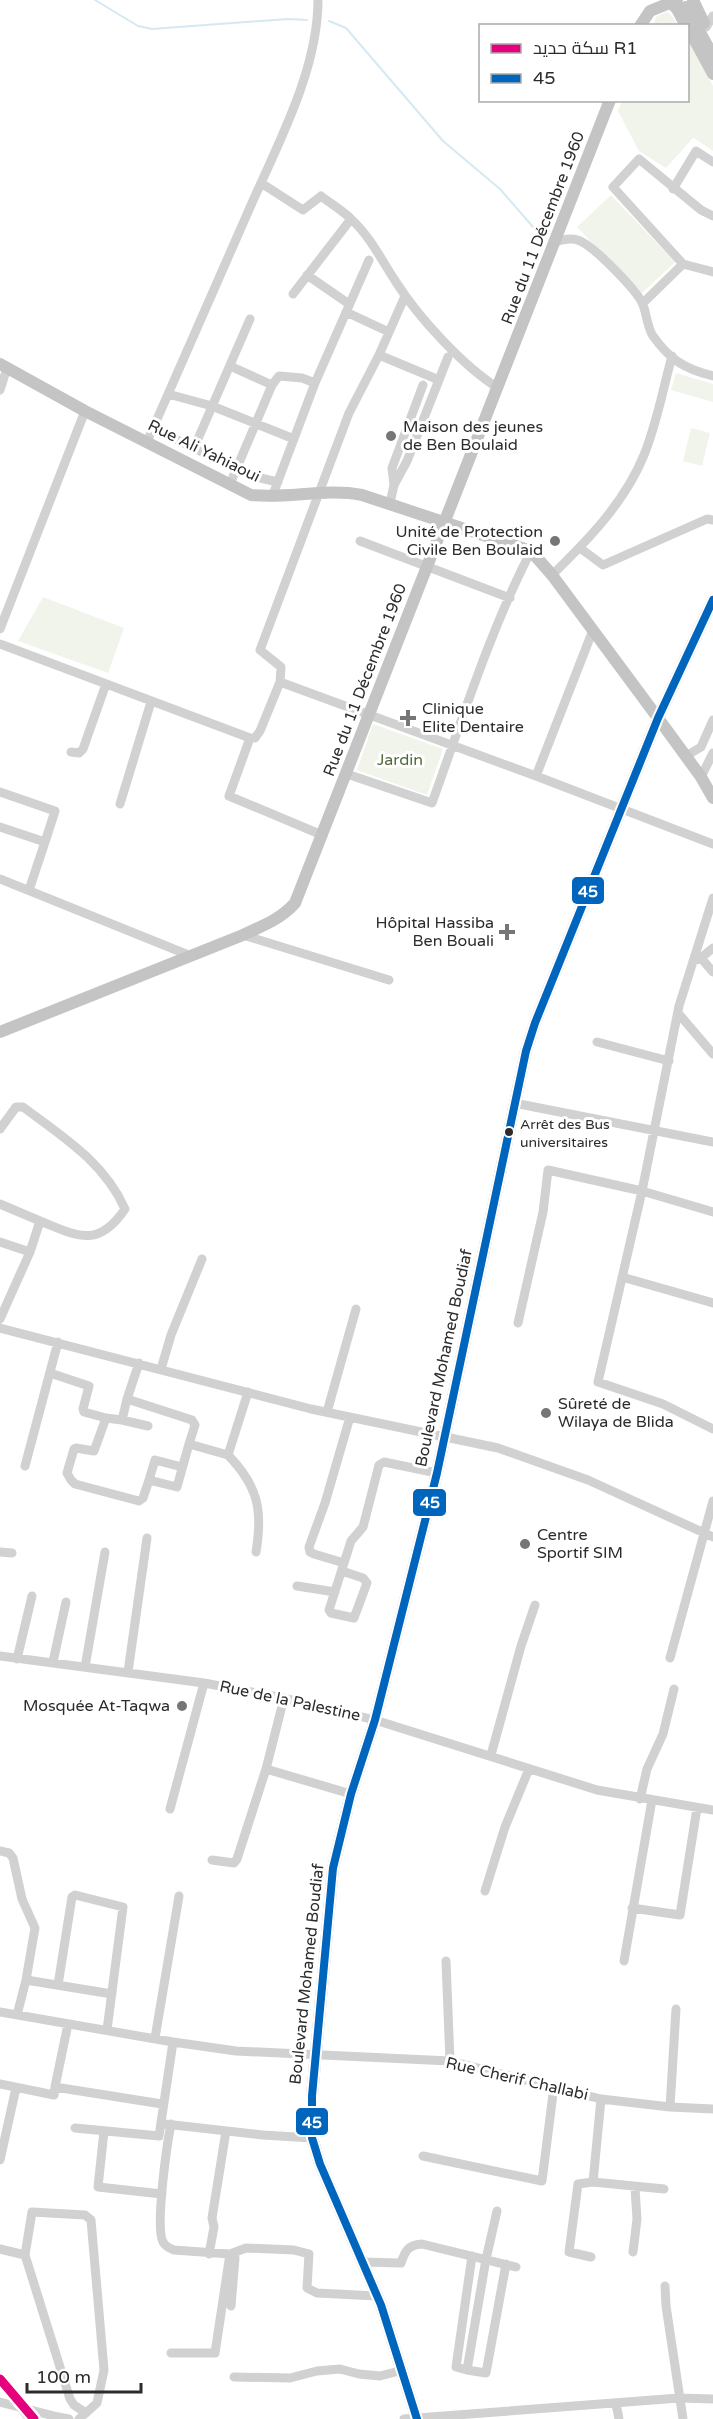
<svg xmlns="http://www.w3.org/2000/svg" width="713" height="2419" viewBox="0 0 713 2419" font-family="'Varela Round',Cairo,sans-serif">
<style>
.green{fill:#f0f4ea}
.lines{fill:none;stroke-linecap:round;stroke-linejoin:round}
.stream{stroke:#d6e9f2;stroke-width:2}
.minor{stroke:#d1d1d1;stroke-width:9}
.major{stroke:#c4c4c4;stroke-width:12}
.rail-casing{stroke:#b8b8b8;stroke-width:4.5}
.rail{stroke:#fff;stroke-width:2;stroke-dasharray:7;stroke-linecap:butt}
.minor-bridge{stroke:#d1d1d1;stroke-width:9}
.bus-1-casing{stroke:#fff;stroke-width:12}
.bus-1{stroke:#0065bd;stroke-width:8}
.rail-1-casing{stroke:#fff;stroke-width:14}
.rail-1{stroke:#e5007d;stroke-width:9}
.poi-dot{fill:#767676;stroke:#fff;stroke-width:2}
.bus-dot{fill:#2c2c2c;stroke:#fff;stroke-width:2}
.labels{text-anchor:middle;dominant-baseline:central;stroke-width:6;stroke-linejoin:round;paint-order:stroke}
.bus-label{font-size:14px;fill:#2c2c2c;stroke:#fff;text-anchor:start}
.street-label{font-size:16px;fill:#2c2c2c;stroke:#fff}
.poi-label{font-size:16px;fill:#2c2c2c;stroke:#fff;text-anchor:start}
.park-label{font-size:16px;fill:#536938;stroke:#fff}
.line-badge{stroke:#fff;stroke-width:2}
.badge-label{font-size:16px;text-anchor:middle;font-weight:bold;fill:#fff}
</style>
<rect width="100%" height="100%" fill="#fff"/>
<path class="green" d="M666 12 670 14 679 26H653L656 17Z
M688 40 713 86V151L694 138 692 139 666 168 639 151 618 111 622 101 688 100Z
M611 195 675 262 641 294 577 227Z
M676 373 713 384V402L671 390Z
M691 428 710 433 702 466 683 461Z
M43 597 124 628 108 673 18 641Z
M373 724 443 749 427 795 357 770Z"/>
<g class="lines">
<path class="stream" d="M95 0 138 26 152 29 288 19 307 20
M329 21 346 28 443 141 500 189 541 236"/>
<path class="minor" d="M706 27 713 16
M261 183 303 210 321 196C331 204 342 210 351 219 370 236 382 261 396 282 418 317 463 366 498 388
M673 189 696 151 713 162
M555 242C564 239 574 237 582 242 596 249 638 291 643 305 647 315 647 327 653 336 670 360 685 369 713 376
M683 264 613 187 639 159 701 210 713 216
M307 275 349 304
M293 294 351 219
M643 303 683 264 713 272
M346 312 389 332
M379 355 439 380
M230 366 272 385
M0 390 7 368
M168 394 212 406 294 439
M153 428 251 476 278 482
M147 442C181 366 214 289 248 212 276 147 318 72 318 0
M194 448 250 319
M230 484 272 385 279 376 302 378 315 383
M394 485 392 468 423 385
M272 497 315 383 369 260
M390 503 394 485 407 461 448 357
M360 541 510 598
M580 548 603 565 707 519 713 520
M552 575C588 540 625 502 644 455 657 423 663 389 672 356
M0 629 85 411
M0 644 250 738H255L260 731 280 682 536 776 713 844
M280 682 281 667 260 650 349 413 379 355 405 296
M250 738 229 796 322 835
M71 752 79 753 83 749 106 684
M686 756 701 747 713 720
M347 774 432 803C462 720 491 628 531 551
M536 776 593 630
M701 777 713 753
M0 792 55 811 45 842
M120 804 151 702
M0 827 45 842 29 890
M0 879 191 956
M713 898 679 1006 642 1191 598 1382 663 1404 713 1429
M243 935 389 980
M701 958 713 972
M693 961 701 958 713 948
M678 1013 713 1054
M597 1042 669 1061
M514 1103 713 1142
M0 1129 16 1107H23C62 1136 104 1162 125 1209 98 1249 77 1236 40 1221L30 1252 0 1319
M0 1204 40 1221
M0 1242 30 1252
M622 1277 713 1303
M518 1323 543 1212 548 1170 642 1191 713 1212
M0 1328 311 1409 498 1448 588 1480 713 1537
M139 1363 127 1399 192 1420 195 1425 189 1444 228 1455 248 1392
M161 1369 171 1335 202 1259
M50 1373 89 1386 83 1409 84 1412 106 1418 122 1420 127 1399
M327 1412 356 1309
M106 1418 94 1451 76 1448 74 1449 67 1473 71 1480 75 1484 139 1501 143 1498 149 1480 177 1487 189 1444
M122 1420 148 1426
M228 1455C258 1486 263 1510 256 1552
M25 1466 58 1342
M149 1480 155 1460 182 1467
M0 1552 12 1553
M344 1563 314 1554 310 1552 309 1547 325 1503 350 1417
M342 1571 363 1578 367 1583 354 1618 331 1613 329 1610 351 1541 363 1527 379 1465 384 1462 437 1473
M297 1586 335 1592
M0 1656 204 1683 284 1698 375 1720 597 1790 713 1810
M670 1658 713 1501
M17 1659 32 1596
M53 1662 66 1602
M85 1667 105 1552
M128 1672 147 1538
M491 1755 521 1646 535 1605
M266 1769 351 1794
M640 1799 647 1769 663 1734 674 1689
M170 1809 204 1683
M0 1851 9 1853 13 1858 22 1899 35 1928 26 1980 17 2015
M212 1860 234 1863 237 1859 266 1769 284 1698
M485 1891 505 1827 529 1769
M632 1908 680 1915 697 1808
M446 1961 450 2061
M624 1961 652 1800
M26 1980 112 1994
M58 1985 72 1897 75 1895 123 1907 107 2030
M0 2012 173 2042 236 2051 450 2061 601 2099 670 2107 713 2109
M68 2024 55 2087 162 2104
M155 2038 179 1896
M0 2084 54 2095 55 2087
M670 2107 676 2009
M165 2124 263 2135 312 2138
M171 2124C167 2144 155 2227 163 2242 165 2246 169 2248 174 2250L230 2254 246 2248 294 2250 309 2254 307 2288 317 2293 377 2296
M75 2128 159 2136 173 2042
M104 2131 98 2187 162 2194
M423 2156 542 2181 554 2086
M0 2160 16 2088
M593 2182 601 2099
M497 2211 486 2259 467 2370 486 2373 506 2264
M0 2249 25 2255 70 2399 74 2405 86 2413
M633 2252 637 2219 635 2188
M209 2254 214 2227 212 2218 226 2131
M25 2255 32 2212 85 2215 91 2220 104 2370 97 2403 79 2419
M591 2257 569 2252 578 2184 593 2182 664 2189
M362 2262 401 2263C405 2251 408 2245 422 2244L516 2267
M665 2286 666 2306 683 2419
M231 2306 235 2258
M171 2353H215L230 2254
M467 2370 456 2367 472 2256
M234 2377 290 2378 317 2371 340 2369 359 2374 380 2376 403 2370
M616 2404 619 2419
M58 2417 69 2419
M404 2419 679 2398 713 2399"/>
<path class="major" d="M668 0 677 9 686 26
M693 0 704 23
M686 7 713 56
M640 26 650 11 677 0
M688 28 713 74
M0 364 85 411 251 495C288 499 325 488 362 495L531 551 552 575 658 718 701 777 713 798
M0 1032 243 935C262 926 281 919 295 903L610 100
M417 2419 381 2305 320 2164 312 2138V2096L333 1868 351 1794 375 1720 437 1473 526 1051 535 1023 658 718 713 600"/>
<g class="rail-casing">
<path id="rail" d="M0 2385 27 2419"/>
</g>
<use href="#rail" class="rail"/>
<path class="minor-bridge" d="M0 2402 58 2417"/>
<g class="bus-1-casing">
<path id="bus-1" d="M417 2419 381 2305 320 2164 312 2138V2096L333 1868 351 1794 375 1720 437 1473 526 1051 535 1023 658 718 713 600"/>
</g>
<use href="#bus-1" class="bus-1"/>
<g class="rail-1-casing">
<path id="rail-1" d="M0 2379 34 2419"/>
</g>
<use href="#rail-1" class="rail-1"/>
</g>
<g class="poi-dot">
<circle cx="391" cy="436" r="6"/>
<circle cx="555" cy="541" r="6"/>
<path d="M405 709h6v6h6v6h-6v6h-6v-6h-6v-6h6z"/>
<path d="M504 923h6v6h6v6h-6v6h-6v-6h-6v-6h6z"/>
<circle cx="546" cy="1413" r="6"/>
<circle cx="525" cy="1544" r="6"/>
<circle cx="182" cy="1706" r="6"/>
</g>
<circle class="bus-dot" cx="509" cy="1132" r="5"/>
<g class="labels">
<g class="bus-label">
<text x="520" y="1124">Arrêt des Bus<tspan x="520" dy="18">universitaires</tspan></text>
</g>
<g class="street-label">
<text transform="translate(543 228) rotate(-69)">Rue du 11 Décembre 1960</text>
<text transform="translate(204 451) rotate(26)">Rue Ali Yahiaoui</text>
<text transform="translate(365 680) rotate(-69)">Rue du 11 Décembre 1960</text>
<text transform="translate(444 1358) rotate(-78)">Boulevard Mohamed Boudiaf</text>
<text transform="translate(290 1701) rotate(12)">Rue de la Palestine</text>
<text transform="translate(307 1974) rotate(-84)">Boulevard Mohamed Boudiaf</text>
<text transform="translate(517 2079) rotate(13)">Rue Cherif Challabi</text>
</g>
<g class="poi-label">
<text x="403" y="427">Maison des jeunes<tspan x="403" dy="18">de Ben Boulaid</tspan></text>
<text x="543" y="532" text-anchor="end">Unité de Protection<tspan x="543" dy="18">Civile Ben Boulaid</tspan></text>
<text x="422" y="709">Clinique<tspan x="422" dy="18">Elite Dentaire</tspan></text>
<text x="494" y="923" text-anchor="end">Hôpital Hassiba<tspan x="494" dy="18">Ben Bouali</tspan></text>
<text x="558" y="1404">Sûreté de<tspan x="558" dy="18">Wilaya de Blida</tspan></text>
<text x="537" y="1535">Centre<tspan x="537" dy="18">Sportif SIM</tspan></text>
<text x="170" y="1706" text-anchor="end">Mosquée At-Taqwa</text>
</g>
<g class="park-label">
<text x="400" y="760">Jardin</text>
</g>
</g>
<g class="line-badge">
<rect x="571" y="876" width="34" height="29" rx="6" fill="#0065bd"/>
<rect x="412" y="1488" width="35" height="29" rx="6" fill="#0065bd"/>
<rect x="295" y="2107" width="34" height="29" rx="6" fill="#0065bd"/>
</g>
<g class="badge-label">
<text x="588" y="897">45</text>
<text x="430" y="1508">45</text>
<text x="312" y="2128">45</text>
</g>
<rect x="479" y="24" width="210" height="78" fill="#ffffff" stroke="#ababab" stroke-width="1.5"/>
<rect x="491" y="44" width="30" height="9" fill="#e5007d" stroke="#ababab" stroke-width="1.5"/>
<text x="533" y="54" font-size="18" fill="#2c2c2c">سكة حديد R1</text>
<rect x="491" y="74" width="30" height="9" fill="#0065bd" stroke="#ababab" stroke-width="1.5"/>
<text x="533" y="84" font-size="18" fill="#2c2c2c">45</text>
<path d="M27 2383v9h114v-9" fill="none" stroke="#2c2c2c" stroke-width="3"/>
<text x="36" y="2383" font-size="18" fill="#2c2c2c" stroke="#ffffff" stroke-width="4.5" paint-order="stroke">100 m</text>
</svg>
